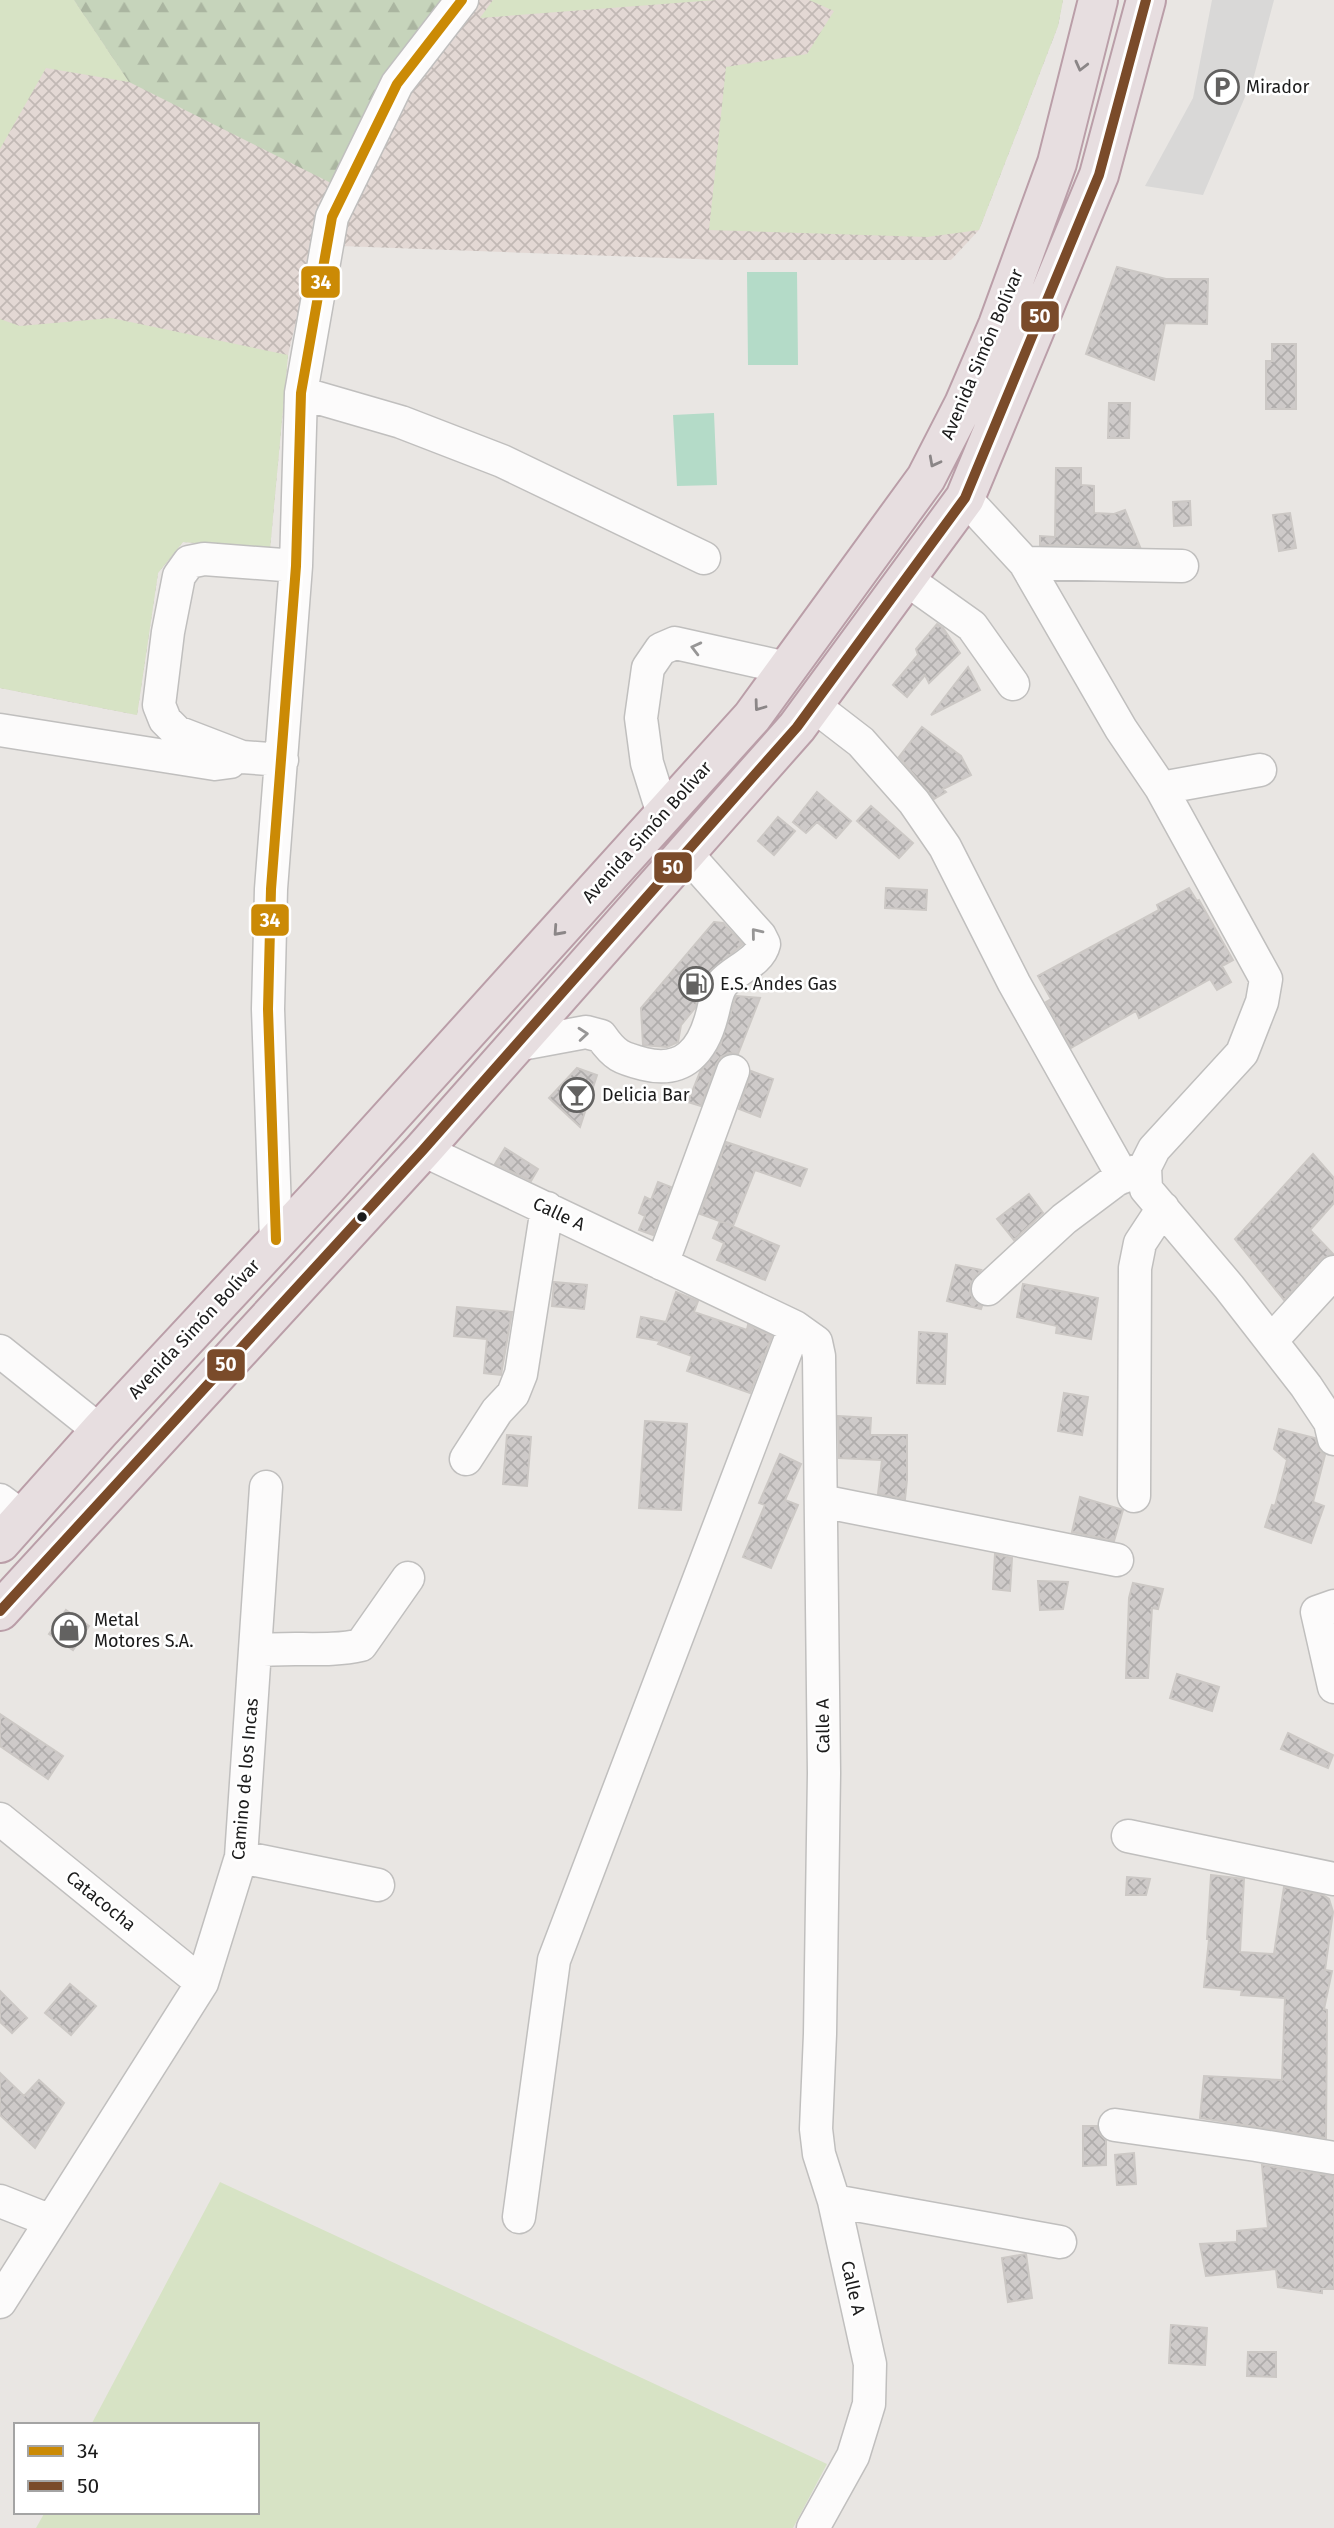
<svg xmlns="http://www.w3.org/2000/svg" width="1334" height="2528" viewBox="0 0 1334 2528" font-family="'Fira Sans',sans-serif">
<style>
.military{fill:url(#military-cross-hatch)}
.grass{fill:#d7e3c5}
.forest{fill:url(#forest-firs)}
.pitch{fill:#b4dbc8}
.parking{fill:#d9d8d7}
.building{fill:url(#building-cross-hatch);stroke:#ccc8c5;stroke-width:2}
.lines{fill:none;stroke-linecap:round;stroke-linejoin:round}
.minor-casing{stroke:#c0bfbe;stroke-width:35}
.highway-casing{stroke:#ba9ea8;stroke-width:42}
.minor{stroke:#fcfbfb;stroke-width:32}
.highway{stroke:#e7dee0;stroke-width:38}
.bus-1-casing{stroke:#fff;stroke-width:16}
.bus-2-casing{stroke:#fff;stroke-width:16}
.bus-1{stroke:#cb8a05;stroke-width:10}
.bus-2{stroke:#7a4b2a;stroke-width:10}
.oneway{stroke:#8b8687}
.oneway2{stroke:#979696}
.bus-dot{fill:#1b1b1b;stroke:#fff;stroke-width:2.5}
.labels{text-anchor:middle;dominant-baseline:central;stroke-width:5;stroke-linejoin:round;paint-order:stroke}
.poi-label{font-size:18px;fill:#1b1b1b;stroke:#fff;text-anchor:start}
.street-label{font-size:18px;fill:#1b1b1b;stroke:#fff}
.line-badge{stroke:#fff;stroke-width:2.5}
.badge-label{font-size:19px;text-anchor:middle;font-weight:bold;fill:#fff}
</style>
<defs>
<pattern id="military-cross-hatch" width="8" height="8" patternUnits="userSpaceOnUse" patternTransform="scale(1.75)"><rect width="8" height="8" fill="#e3d8d4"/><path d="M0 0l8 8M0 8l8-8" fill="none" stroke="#c2b9b5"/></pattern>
<pattern id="forest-firs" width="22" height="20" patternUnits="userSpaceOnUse" patternTransform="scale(1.75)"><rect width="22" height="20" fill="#c6d4bb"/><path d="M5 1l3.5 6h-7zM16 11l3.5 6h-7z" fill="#aab5a0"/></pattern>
<pattern id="building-cross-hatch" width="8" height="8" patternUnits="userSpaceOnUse" patternTransform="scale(1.75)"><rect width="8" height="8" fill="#cecac9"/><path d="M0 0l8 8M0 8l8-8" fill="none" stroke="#b0adac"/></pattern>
</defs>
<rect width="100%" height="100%" fill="#e9e6e3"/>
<path class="military" d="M0 0H1063L1058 26 979 230 951 260H722L314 245 288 355 270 549 183 542 158 573 137 715 0 688Z"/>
<path class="grass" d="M0 0H74L129 82 46 68 0 149Z
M493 0H716L480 18Z
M809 0H1063L1058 26 979 230 927 237 709 230 726 67 807 54 834 11Z
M111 318 288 355 270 549 183 542 158 573 137 715 0 688V319L20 326Z
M220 2182 827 2464 793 2528H36L45 2512H257V2425H91Z"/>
<path class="forest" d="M74 0H465L333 184 129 82Z"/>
<path class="pitch" d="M747 272H797L798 365H748Z
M714 413 717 485 677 486 673 415Z"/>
<path class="parking" d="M1212 0H1274L1254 76 1203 195 1145 186 1193 98Z"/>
<path class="building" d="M1117 267 1166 279H1208L1207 324 1165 323 1154 380 1086 354Z
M1272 344H1296V409H1266V361H1272Z
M1109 403H1130L1129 438H1108Z
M1056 468H1081V485L1094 486V513L1114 514 1125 510 1140 547 1040 545V536L1055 537Z
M1190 501 1191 525 1174 526 1173 502Z
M1290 513 1296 548 1279 551 1273 515Z
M937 624 943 628 960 653 929 683 925 675 907 697 893 685 918 655 916 649Z
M968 667 980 690 931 715Z
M922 727 961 756 971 775 943 789 946 792 934 799 899 757Z
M817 792 851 821 836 838 817 822 806 833 793 822Z
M871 806 913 843 899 858 857 821Z
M778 817 795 831 774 855 758 841Z
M886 888 927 890 926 910 885 908Z
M1189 888 1197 901 1199 900 1233 960 1222 966 1231 982 1217 990 1210 979 1139 1018 1136 1011 1071 1048 1046 1002 1051 999 1038 976 1159 910 1157 905Z
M714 922 723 923 743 944 706 975 695 1008 681 1025 678 1042 667 1047 643 1045 641 1008Z
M736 996 760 998 738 1054 729 1053 721 1057 716 1065 701 1106 688 1102 700 1072 720 1046Z
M577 1068 597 1075 580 1127 549 1098Z
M751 1071 773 1079 760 1117 739 1109Z
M726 1142 807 1169 800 1186 755 1170 733 1226 700 1214Z
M505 1148 538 1169 531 1181 495 1164Z
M1313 1154 1334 1178V1203L1310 1230 1333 1254 1320 1260 1284 1300 1235 1239Z
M658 1182 671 1187 653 1235 639 1230 645 1216 639 1213 645 1197 651 1200Z
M1029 1194 1043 1213 1014 1240 997 1219Z
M720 1221 779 1246 765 1280 717 1260 724 1243 713 1238Z
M956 1265 981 1270 971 1283 970 1292 974 1301 982 1306 981 1309 947 1301Z
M554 1282 587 1285 584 1309 552 1306Z
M1023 1284 1098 1298 1091 1339 1056 1333 1057 1326 1017 1317Z
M676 1292 698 1301 694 1312 747 1330 748 1325 772 1336 750 1393 687 1371 692 1356 658 1344 660 1341 637 1337 641 1317 666 1322Z
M457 1307 512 1312 501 1375 484 1373 487 1339 454 1336Z
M919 1332 947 1334 945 1384 917 1383Z
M1064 1393 1088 1397 1082 1435 1058 1431Z
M838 1416 871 1418 870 1435H907V1480L905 1499 878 1494 882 1460 839 1458Z
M645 1421 687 1424 681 1510 639 1508Z
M1279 1429 1315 1438 1320 1451 1325 1455 1313 1502 1324 1506 1311 1543 1265 1527 1272 1505 1275 1506 1287 1460 1274 1449Z
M507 1435 531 1437 527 1486 503 1484Z
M780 1454 801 1464 785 1500 798 1505 771 1568 743 1557 765 1505 759 1503Z
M1080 1497 1123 1510 1114 1541 1072 1532Z
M995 1554 1012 1558 1010 1591 993 1589Z
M1038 1581 1068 1582 1063 1609 1040 1610Z
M1133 1583 1163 1589 1158 1609 1152 1608 1148 1678H1126L1129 1598Z
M66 1610 89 1626 73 1650 49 1634Z
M1177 1674 1219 1687 1212 1711 1170 1698Z
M0 1714 63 1756 48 1779 0 1746Z
M1288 1733 1333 1755 1328 1768 1281 1749Z
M1211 1875 1244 1879 1240 1952 1274 1954 1284 1887 1323 1895 1329 1899 1333 1912 1325 1970 1332 1971 1324 2009 1327 2010 1326 2138 1200 2118 1204 2076 1282 2080 1285 1998 1241 1995 1242 1990 1204 1987 1209 1939H1207Z
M1127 1877 1150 1879 1146 1895H1126Z
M70 1984 96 2006 71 2035 45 2013Z
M0 1991 27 2018 12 2033 0 2022Z
M0 2073 24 2096 39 2080 64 2103 35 2148 0 2115Z
M1083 2126H1097L1098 2132 1106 2140V2165L1083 2166Z
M1134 2153 1136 2184 1117 2185 1115 2155Z
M1262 2165 1334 2176V2289H1322V2293L1278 2287 1276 2269 1206 2276 1200 2244 1237 2242V2231L1268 2228Z
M1026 2254 1032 2298 1008 2302 1002 2258Z
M1171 2325 1207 2328 1205 2365 1169 2363Z
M1248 2352H1276V2377L1247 2376Z"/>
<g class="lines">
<g class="minor-casing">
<path id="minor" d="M301 393 401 422 502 461 704 558
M965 498 1025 563 1121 729 1161 788 1266 979 1262 1002 1242 1053 1154 1149 1145 1167 1146 1189 1229 1287 1306 1386 1330 1422 1334 1439
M1025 563 1182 566
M906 579 972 626 1013 684
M813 705 861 742 914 802 945 847 1014 983 1123 1177
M0 730 215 764 230 762
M282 760 242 757 177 732 165 720 159 705 168 632 179 576 189 562 204 559 296 566
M1161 788 1260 770
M663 814 647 763 641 718 648 668 661 649 675 643 787 668
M516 1045 586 1032 601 1036C615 1056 621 1058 644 1064 684 1074 703 1050 712 1015 715 1004 716 993 722 984 734 970 760 962 764 944L760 936 686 853
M423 1150 795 1327 816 1342 819 1356 824 1773 820 2034 816 2129 819 2154 834 2201 870 2364 869 2404 853 2456 813 2528
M276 1240 268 1009 271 889 296 566 301 393 332 217 397 84 462 0
M662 1264 733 1071
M988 1289 1064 1219 1116 1180 1143 1168
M1271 1341 1334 1272
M0 1351 100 1431
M466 1459 497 1411 513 1394 521 1374 547 1208
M1134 1496 1135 1268 1140 1243 1163 1208
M0 1500 23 1517
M821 1501 1117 1560
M1334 1606 1317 1612 1334 1687
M255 1651C290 1646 327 1653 361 1645L408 1578
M0 1819 202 1983
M1128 1836 1334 1879
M241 1857 378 1885
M1115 2125 1256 2145 1334 2158
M0 2201 51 2221
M834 2201 1060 2242
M519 2217 554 1960 795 1327
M0 2302 202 1983 241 1857 266 1487"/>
</g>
<g class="highway-casing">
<path id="highway" d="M0 1543 100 1431 328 1186 752 717 926 478 964 404 998 325 1057 163 1098 0
M0 1611 423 1150 797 727 965 498 1099 175 1146 0"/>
</g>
<use href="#minor" class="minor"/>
<use href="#highway" class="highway"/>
<g class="bus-1-casing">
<path id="bus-1" d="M276 1240 268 1009 271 889 296 566 301 393 332 217 397 84 462 0"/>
</g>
<g class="bus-2-casing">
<path id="bus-2" d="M0 1611 423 1150 797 727 965 498 1099 175 1146 0"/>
</g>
<use href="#bus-1" class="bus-1"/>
<use href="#bus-2" class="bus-2"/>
</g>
<defs><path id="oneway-chevron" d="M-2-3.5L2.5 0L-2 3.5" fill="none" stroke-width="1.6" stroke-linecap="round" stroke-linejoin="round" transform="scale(1.75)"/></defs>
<g class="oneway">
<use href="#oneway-chevron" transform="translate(1081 66) rotate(104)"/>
<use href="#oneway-chevron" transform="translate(934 462) rotate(118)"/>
<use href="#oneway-chevron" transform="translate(759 706) rotate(126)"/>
<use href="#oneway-chevron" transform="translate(558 931) rotate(132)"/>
</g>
<g class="oneway2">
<use href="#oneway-chevron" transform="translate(696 648) rotate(-166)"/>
<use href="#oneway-chevron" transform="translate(756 933) rotate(-129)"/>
<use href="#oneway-chevron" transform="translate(583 1034) rotate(-5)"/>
</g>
<defs>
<g id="parking-ring" transform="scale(1.75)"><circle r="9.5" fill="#fff" stroke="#636261" stroke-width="1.5"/><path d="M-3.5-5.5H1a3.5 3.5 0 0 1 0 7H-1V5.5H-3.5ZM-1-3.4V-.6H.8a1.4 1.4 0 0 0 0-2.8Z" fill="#636261"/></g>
<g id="fuel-ring" transform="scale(1.75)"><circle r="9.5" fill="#fff" stroke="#636261" stroke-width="1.5"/><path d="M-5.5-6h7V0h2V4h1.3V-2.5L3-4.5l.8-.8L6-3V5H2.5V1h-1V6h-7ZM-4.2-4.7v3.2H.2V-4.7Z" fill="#636261"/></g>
<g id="bar-ring" transform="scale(1.75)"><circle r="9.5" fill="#fff" stroke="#636261" stroke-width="1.5"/><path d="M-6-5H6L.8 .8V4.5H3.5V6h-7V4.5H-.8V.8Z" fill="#636261"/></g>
<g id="shop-ring" transform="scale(1.75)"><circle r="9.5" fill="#fff" stroke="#636261" stroke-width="1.5"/><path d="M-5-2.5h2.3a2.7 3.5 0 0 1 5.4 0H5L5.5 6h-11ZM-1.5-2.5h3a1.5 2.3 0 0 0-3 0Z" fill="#636261"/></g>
</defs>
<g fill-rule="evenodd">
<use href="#parking-ring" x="1222" y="87"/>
<use href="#fuel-ring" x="696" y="984"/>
<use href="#bar-ring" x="577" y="1095"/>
<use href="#shop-ring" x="69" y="1630"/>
</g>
<circle class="bus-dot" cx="362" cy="1217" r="6"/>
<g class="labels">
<g class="poi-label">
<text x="1246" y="87">Mirador</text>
<text x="720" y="984">E.S. Andes Gas</text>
<text x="602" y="1095">Delicia Bar</text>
<text x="94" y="1620">Metal<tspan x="94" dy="21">Motores S.A.</tspan></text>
</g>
<g class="street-label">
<text transform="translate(982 354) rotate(-67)">Avenida Simón Bolívar</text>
<text transform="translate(647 832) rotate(-48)">Avenida Simón Bolívar</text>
<text transform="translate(559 1214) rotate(25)">Calle A</text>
<text transform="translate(194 1329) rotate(-47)">Avenida Simón Bolívar</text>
<text transform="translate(823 1726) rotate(-91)">Calle A</text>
<text transform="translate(245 1779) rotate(-85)">Camino de los Incas</text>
<text transform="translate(101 1901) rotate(39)">Catacocha</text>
<text transform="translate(853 2288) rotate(77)">Calle A</text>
</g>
</g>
<g class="line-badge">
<rect x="300" y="265" width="41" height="34" rx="7" fill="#cb8a05"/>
<rect x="1020" y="300" width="40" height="33" rx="7" fill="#7a4b2a"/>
<rect x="653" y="851" width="40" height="33" rx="7" fill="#7a4b2a"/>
<rect x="250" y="903" width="40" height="34" rx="7" fill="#cb8a05"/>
<rect x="206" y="1348" width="40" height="34" rx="7" fill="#7a4b2a"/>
</g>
<g class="badge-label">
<text x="321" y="289">34</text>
<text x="1040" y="323">50</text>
<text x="673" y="874">50</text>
<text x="270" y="927">34</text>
<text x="226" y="1371">50</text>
</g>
<rect x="14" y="2423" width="245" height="91" fill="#ffffff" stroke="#a4a4a4" stroke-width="2"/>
<rect x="28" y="2446" width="35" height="10" fill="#cb8a05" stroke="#a4a4a4" stroke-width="2"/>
<text x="77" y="2458" font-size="21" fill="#1b1b1b">34</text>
<rect x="28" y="2481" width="35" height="10" fill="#7a4b2a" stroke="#a4a4a4" stroke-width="2"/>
<text x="77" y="2493" font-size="21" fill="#1b1b1b">50</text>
</svg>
